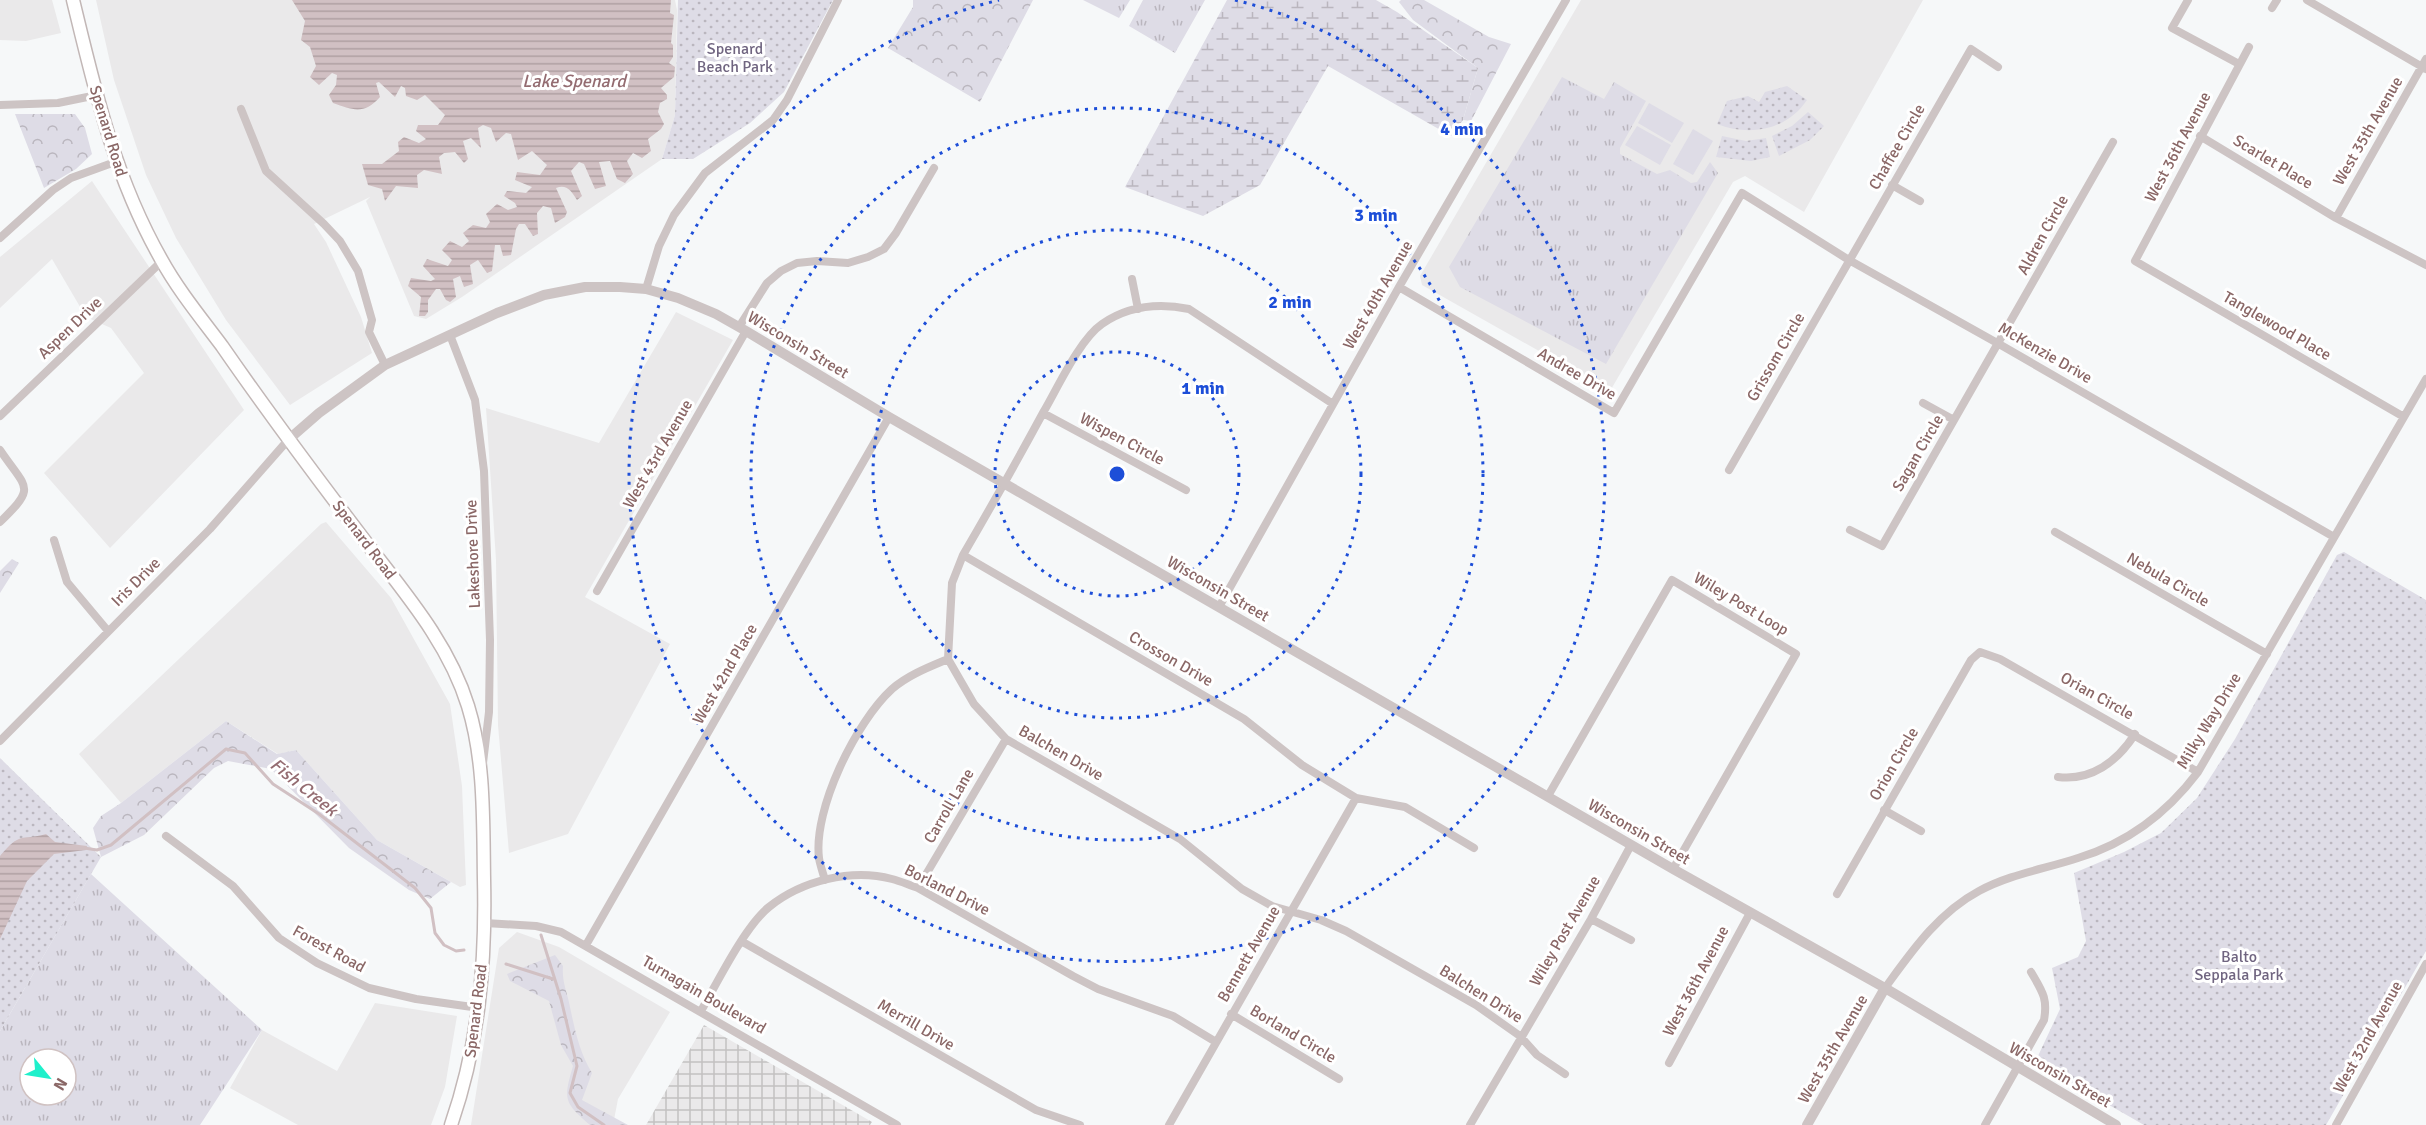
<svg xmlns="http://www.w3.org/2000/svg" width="2426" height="1125" viewBox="0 0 2426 1125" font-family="Signika,sans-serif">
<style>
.built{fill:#eae9ea}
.industrial{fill:url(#industrial-grid)}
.grass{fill:url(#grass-tufts);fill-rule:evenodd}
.forest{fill:url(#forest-crowns)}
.wetland{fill:url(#wetland-marsh)}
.park{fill:url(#park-dots)}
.garden{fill:#dedce6}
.water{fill:url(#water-rules)}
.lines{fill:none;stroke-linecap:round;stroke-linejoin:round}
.stream{stroke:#d1c0c3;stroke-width:3}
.secondary-casing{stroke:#c2b7b6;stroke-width:15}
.minor{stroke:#cdc4c4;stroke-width:8}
.tertiary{stroke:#cdc4c4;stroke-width:10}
.secondary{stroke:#fff;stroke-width:12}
.ring{fill:none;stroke:#1d4ed8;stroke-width:3;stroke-dasharray:3 6}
.labels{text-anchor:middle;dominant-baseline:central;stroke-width:6;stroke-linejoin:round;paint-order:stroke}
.park-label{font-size:16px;fill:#706580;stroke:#fff}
.street-label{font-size:16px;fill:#8a6766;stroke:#fff}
.water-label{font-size:18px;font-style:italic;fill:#946c71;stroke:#fff}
.centre{fill:#1d4ed8;stroke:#fff;stroke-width:3}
.ring-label{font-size:18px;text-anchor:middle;font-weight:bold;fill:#1d4ed8;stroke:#fff;stroke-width:6;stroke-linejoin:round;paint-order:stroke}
</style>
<defs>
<pattern id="industrial-grid" width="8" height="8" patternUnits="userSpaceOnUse" patternTransform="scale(1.5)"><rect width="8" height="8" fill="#eae9ea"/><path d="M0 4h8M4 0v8" fill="none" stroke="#c3c1c1"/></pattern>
<pattern id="grass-tufts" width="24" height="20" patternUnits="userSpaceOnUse" patternTransform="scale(1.5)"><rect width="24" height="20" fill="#dedce6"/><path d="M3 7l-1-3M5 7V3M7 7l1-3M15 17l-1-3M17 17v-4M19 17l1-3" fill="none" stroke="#bab6be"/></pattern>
<pattern id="forest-crowns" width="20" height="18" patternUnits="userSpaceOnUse" patternTransform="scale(1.5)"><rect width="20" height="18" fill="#dedce6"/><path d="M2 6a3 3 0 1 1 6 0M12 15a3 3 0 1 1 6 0" fill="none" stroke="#bab6be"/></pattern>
<pattern id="wetland-marsh" width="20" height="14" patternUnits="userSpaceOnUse" patternTransform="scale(1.5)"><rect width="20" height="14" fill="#dedce6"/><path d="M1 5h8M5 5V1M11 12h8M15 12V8" fill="none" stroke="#bab6be"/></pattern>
<pattern id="park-dots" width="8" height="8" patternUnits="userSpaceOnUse" patternTransform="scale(1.5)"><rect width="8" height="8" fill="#dedce6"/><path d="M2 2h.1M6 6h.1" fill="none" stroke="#bab6be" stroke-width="1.8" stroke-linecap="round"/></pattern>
<pattern id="water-rules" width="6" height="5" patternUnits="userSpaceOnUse" patternTransform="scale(1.5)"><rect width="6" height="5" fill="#d1c0c3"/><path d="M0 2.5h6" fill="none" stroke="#afa0a2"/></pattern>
</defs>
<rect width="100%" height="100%" fill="#f6f8f9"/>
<path class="built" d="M0 0H52L61 33 26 41 0 40Z
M96 0H675L677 10 675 115 662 159 462 297 426 319 414 316 366 201 370 197 314 224 326 242 361 317 372 353 290 405 226 320 176 238 146 175 114 80Z
M1581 0H1923L1804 212 1745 176 1733 182 1610 391 1422 285 1420 276Z
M92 181 244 410 110 548 44 473 144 373 111 328 86 317 52 259 0 308V257Z
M676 312 733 340 585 597 670 644 568 834 509 853 498 725 496 560 486 408 599 443Z
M326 522 391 598 450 704 462 786 466 885 460 887 377 840 296 750 278 754 226 721 121 803 79 754 321 524Z
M517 932 559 947 670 1012 618 1099 613 1125H471L499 948Z
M375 1003 457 1016 445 1087 431 1125H298L230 1088 262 1030 337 1071Z"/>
<path class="industrial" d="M704 1025 872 1122 870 1125H646Z"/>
<path class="grass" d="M1083 0H1130L1119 18Z
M1143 0H1205L1175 53 1129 26Z
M1562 77 1604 99 1614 82 1646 101 1620 148V154L1657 174 1670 170 1691 183 1697 182 1710 162 1718 173 1606 364 1460 287 1449 267Z
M91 874 262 1030 200 1125H0V1031ZM30 1059H66V1095H30Z"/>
<path class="forest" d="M913 0H1033L980 102 888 48 913 7Z
M1401 0H1424L1489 37 1511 44 1471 121 1463 120 1478 68 1413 20 1399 2Z
M15 114H75L85 128 92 154 76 169 44 188Z
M12 559 19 563 0 593V571Z
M226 721 277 754 296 750 377 840 451 882 430 899 409 890 349 848 271 769 228 761 214 768 144 835 101 857 93 828 101 816 121 803Z
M555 955 563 966C562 978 565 987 568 998 574 1025 578 1050 592 1073L582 1100 628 1125H590C564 1102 563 1100 573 1066L561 1045 549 1001 510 981 507 974Z"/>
<path class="wetland" d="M1227 0H1376L1397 12 1478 68 1463 120 1451 136 1328 66 1260 185 1203 216 1125 187Z"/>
<path class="park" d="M678 0H833L784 92 750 123 693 159H662L675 115Z
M1787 86 1807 100C1787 130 1750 137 1717 124L1727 101 1748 96 1759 102 1765 92Z
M1808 112 1824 126 1810 140 1779 156 1772 136 1792 126Z
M1722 136 1746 141 1766 138 1770 157 1751 161 1716 157Z
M2344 552 2426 600V951L2326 1125H2144L2043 1067 2038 1056 2060 1009 2052 968 2078 957 2086 941 2074 873 2124 852 2161 833 2197 798 2235 739 2337 555Z
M0 758 101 857 0 1031Z"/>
<path class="garden" d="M1649 103 1684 123 1672 143 1638 123Z
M1637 126 1671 145 1660 165 1625 145Z
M1693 129 1713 141 1693 175 1673 164Z"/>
<path class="water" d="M292 0H671L670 13 674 15 671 43 673 45V57L669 63 675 67 674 77 661 88 667 95V99L660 103 658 112 664 124 661 129 648 139 651 151 642 158 633 153 627 161 633 174 625 183 617 179 610 161 599 162 606 186 595 189 584 164 579 162 571 171 582 196 577 200C571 191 567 184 556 188L567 212 565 217 555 223 551 208 543 206 537 213 538 234 533 236 525 224H519L516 229 511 255 503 256 500 245H495L492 271 487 273 478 260 470 265 473 284 464 287 460 276 453 279 456 297 450 302 446 300 440 289H436L428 300V312L425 316H419L421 297 408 286 411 278 431 281 435 279 423 266 427 259 448 266 452 260 442 250 450 241 462 247 469 241 463 233 473 225 486 228 490 222 486 214 497 204 508 210 517 207 515 203 504 196 507 191 526 193 532 187 515 180 517 172 540 175 547 165 532 151 518 160 511 134 506 133 496 142 491 128 483 125 478 128 481 148 471 138 463 141 468 159 464 163 455 152 444 153 439 157 442 174 424 170 417 175 418 188 396 186 385 201 382 189 368 185 362 164H382L399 151 398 142 404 137 419 143 426 139 416 131 418 125H438L445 115 425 95 417 100 406 96 405 88 401 86 395 97 379 82 376 83 380 97C364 115 353 110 333 103L329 95 336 85 337 75 332 73 319 85 310 77 316 66 310 47 301 40 305 21Z
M46 834 55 842 87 846 86 850 54 854 27 881 0 939V856C21 831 20 841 46 834Z"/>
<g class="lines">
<path class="stream" d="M84 848 97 850 111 845 226 749 245 753 273 784 319 814 415 888 431 908 435 933 444 945 456 951 464 950
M541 935 561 999 577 1066 570 1093 578 1107 604 1125
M506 964 553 979"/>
<g class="secondary-casing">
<path id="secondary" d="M73 0C95 91 114 176 161 259 178 290 201 318 222 346 267 411 314 474 362 537 402 590 448 641 468 706 485 761 483 821 484 879 486 964 479 1044 451 1125"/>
</g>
<path class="minor" d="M2188 0 2172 28 2239 64
M2307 0 2426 69
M2272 8 2277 0
M2249 47 2135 261 2404 417
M0 105 58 103 97 95
M241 109 266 171 324 224 340 241 358 271 372 320 369 332 385 365
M2200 136 2336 218 2426 265
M1892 185 1920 201
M2336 218 2426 59
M0 238 53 190 71 178 115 162
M1132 279 1138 309
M1399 287 1614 413 1742 193 1849 260 1999 344 2334 537
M646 289 659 246 674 215 705 173 773 120 787 100 838 0
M739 327 767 283 781 271 797 263 817 261 848 263 868 257 884 249 896 233 934 168
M450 335 475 400 484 471 490 640 489 712 483 763
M1923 403 1954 420
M1333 404 1189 309C1159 303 1128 306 1102 324 1080 339 1058 387 1044 411 1018 459 991 507 963 555L952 583 948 659 974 704 1006 739 1180 839 1242 889 1272 906 1321 920 1346 931 1476 1005 1520 1036 1537 1055 1565 1074
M1043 413 1186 490
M0 416 162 261
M0 450C27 490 37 486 0 522
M1729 470 1971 49 1998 67
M1850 530 1882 546 2113 142
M2055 532 2267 654
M54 540 67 582 108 631
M963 555 1244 719 1302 765 1356 798 1405 807 1474 848
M597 591 746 331
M1219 607 1399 287 1566 0
M0 741 210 529 288 440
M2058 777C2091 781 2117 762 2135 734
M1548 796 1672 580 1796 654 1673 869
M1884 810 1921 831
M166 836 233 886 279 938 317 963 369 988 416 999 479 1008
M825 880C823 873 820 865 819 858 813 809 856 722 892 689 908 675 929 667 948 659
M918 888 1006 739
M1837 894 1971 660 1980 652 2000 659 2198 772
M1591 919 1631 940
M485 923 536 926 561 932 897 1125
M741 941 1036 1110 1080 1125
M586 945 889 417
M1885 988C1912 951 1938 913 1979 891 2010 874 2045 869 2078 858 2128 843 2167 813 2198 772L2426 379
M701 1011C717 983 745 926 769 907 801 881 851 868 892 879 900 881 909 885 918 888L1073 976 1098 989 1173 1016 1216 1042
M1231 1014 1339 1079
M1669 1063 1750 913
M1169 1125 1356 798
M1470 1125 1591 919 1631 845
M1985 1125 2044 1020C2048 998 2042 991 2031 972
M2336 1125 2426 964"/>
<path class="tertiary" d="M288 440 319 413 385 365 497 313 544 295 585 287H620L646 289 678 298 716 314 746 331 889 417 1673 869 1885 988 2116 1125
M1807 1125 1885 988"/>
<use href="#secondary" class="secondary"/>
</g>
<g class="ring">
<circle cx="1117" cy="474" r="122"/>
<circle cx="1117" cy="474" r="244"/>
<circle cx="1117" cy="474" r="366"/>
<path d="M1235 0A488 488 0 1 1 999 0"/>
</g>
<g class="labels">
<g class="park-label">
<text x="735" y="49">Spenard<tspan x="735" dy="18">Beach Park</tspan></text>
<text x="2239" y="957">Balto<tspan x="2239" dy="18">Seppala Park</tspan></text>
</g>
<g class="street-label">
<text transform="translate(108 131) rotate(73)">Spenard Road</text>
<text transform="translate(2368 131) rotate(-60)">West 35th Avenue</text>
<text transform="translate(1897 147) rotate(-60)">Chaffee Circle</text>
<text transform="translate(2178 147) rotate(-62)">West 36th Avenue</text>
<text transform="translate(2273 162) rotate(31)">Scarlet Place</text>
<text transform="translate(2043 235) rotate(-61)">Aldren Circle</text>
<text transform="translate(1378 295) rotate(-60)">West 40th Avenue</text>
<text transform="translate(2277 326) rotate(30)">Tanglewood Place</text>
<text transform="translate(70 328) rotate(-44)">Aspen Drive</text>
<text transform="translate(798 345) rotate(31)">Wisconsin Street</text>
<text transform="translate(2045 353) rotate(30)">McKenzie Drive</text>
<text transform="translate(1776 357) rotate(-60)">Grissom Circle</text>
<text transform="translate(1577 374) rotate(30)">Andree Drive</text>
<text transform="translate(1122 439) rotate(28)">Wispen Circle</text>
<text transform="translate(1918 453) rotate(-60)">Sagan Circle</text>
<text transform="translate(658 454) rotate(-60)">West 43rd Avenue</text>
<text transform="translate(364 540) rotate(53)">Spenard Road</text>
<text transform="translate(473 554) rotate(-92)">Lakeshore Drive</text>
<text transform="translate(2168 580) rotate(30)">Nebula Circle</text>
<text transform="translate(136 582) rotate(-45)">Iris Drive</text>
<text transform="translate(1218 589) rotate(30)">Wisconsin Street</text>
<text transform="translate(1741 604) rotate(31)">Wiley Post Loop</text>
<text transform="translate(1171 659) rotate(30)">Crosson Drive</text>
<text transform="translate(725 674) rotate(-60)">West 42nd Place</text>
<text transform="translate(2097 696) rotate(29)">Orian Circle</text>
<text transform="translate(2209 721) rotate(-59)">Milky Way Drive</text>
<text transform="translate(1061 753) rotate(30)">Balchen Drive</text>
<text transform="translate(1894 764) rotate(-60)">Orion Circle</text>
<text transform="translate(949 806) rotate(-60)">Carroll Lane</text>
<text transform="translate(1639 832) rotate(30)">Wisconsin Street</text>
<text transform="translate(947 890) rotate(27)">Borland Drive</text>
<text transform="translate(1565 931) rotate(-60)">Wiley Post Avenue</text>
<text transform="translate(329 949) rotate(29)">Forest Road</text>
<text transform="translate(1249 954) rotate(-60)">Bennett Avenue</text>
<text transform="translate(1696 981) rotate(-62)">West 36th Avenue</text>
<text transform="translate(1481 994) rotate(32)">Balchen Drive</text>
<text transform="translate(704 995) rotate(30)">Turnagain Boulevard</text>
<text transform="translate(476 1011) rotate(-83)">Spenard Road</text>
<text transform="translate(916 1025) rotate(30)">Merrill Drive</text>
<text transform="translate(1293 1034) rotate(31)">Borland Circle</text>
<text transform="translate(2368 1037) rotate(-61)">West 32nd Avenue</text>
<text transform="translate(1833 1049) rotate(-60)">West 35th Avenue</text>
<text transform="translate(2060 1075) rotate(30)">Wisconsin Street</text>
</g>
<g class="water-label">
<text x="574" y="81">Lake Spenard</text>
<text transform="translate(304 787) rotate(39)">Fish Creek</text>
</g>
</g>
<circle cx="1117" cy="474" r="9" class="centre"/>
<g class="ring-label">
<text x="1462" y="135">4 min</text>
<text x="1376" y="221">3 min</text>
<text x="1290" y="308">2 min</text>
<text x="1203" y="394">1 min</text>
</g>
<g transform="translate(48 1077) rotate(120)"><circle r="28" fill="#ffffff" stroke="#d0c2c2" stroke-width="1.5"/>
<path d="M0-4.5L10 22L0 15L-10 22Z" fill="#1ff0cb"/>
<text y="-9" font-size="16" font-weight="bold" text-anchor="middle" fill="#8a6766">N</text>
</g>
</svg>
